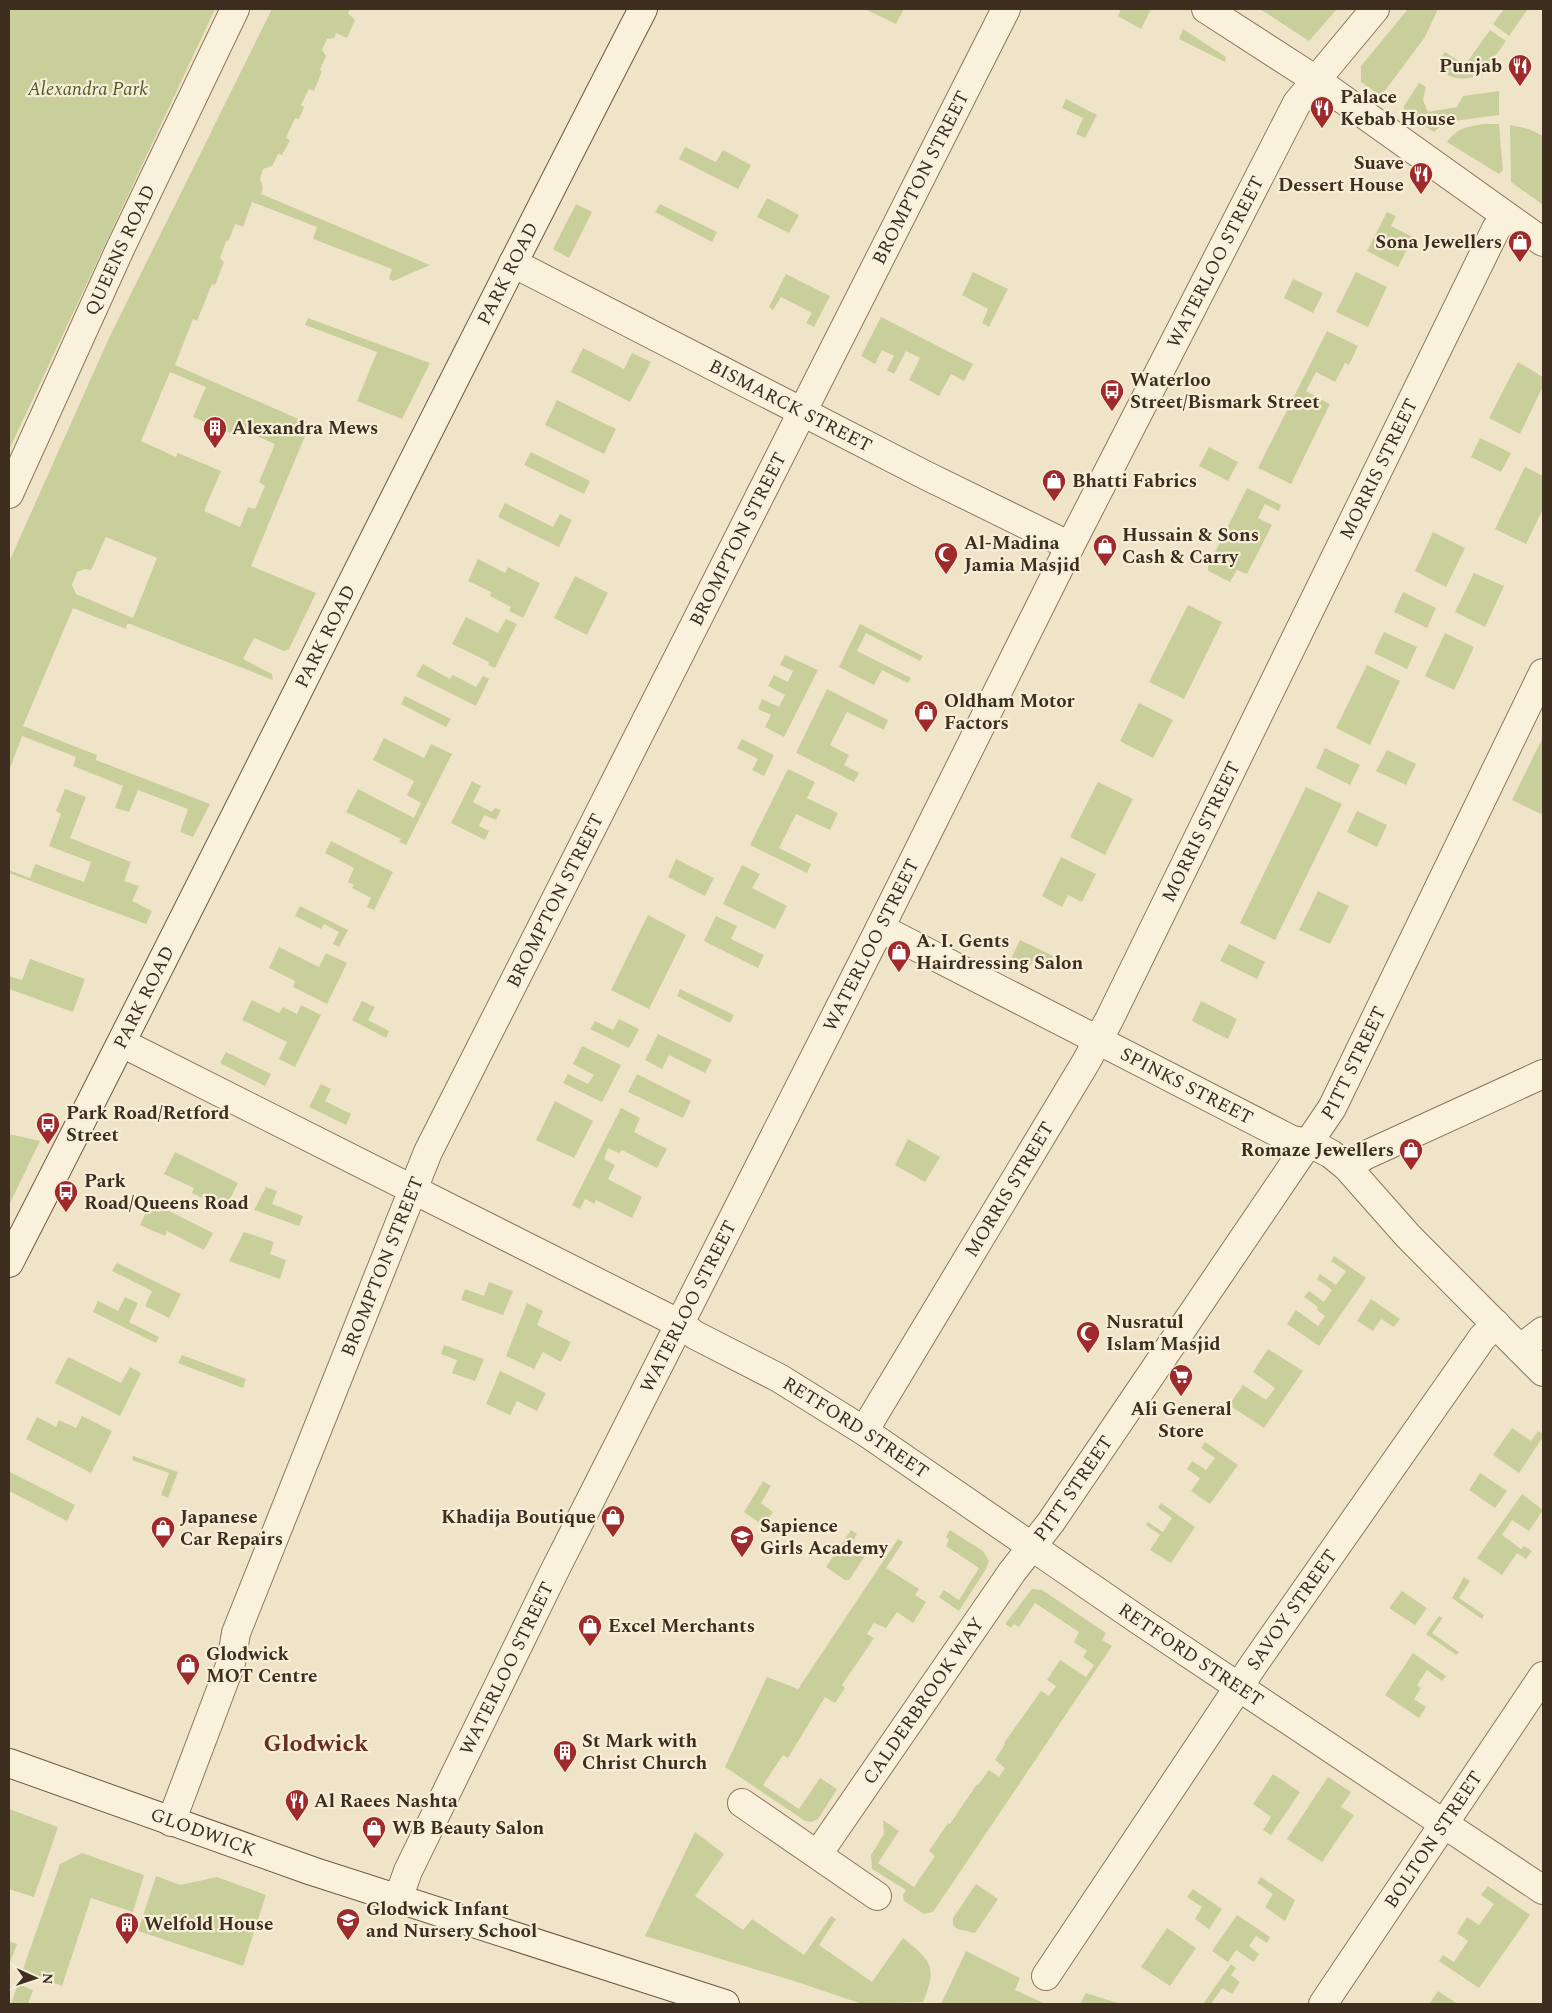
<svg xmlns="http://www.w3.org/2000/svg" width="1552" height="2013" viewBox="0 0 1552 2013" font-family="Spectral,serif">
<style>
.green{fill:#c9cf9b;fill-rule:evenodd}
.lines{fill:none;stroke-linecap:round;stroke-linejoin:round}
.street-casing{stroke:#8d765c;stroke-width:30}
.secondary-casing{stroke:#6f573f;stroke-width:30}
.street{stroke:#faf1dc;stroke-width:28}
.secondary{stroke:#faf1dc;stroke-width:28}
.labels{text-anchor:middle;dominant-baseline:central;stroke-width:4.5;stroke-linejoin:round;paint-order:stroke}
.poi-label{font-size:19px;font-weight:bold;fill:#3d2e20;stroke:#f7eed8;text-anchor:start}
.park-label{font-size:19px;font-style:italic;fill:#4d5a26;stroke:#f7eed8}
.street-label{font-size:19px;fill:#3d2e20;stroke:#f7eed8}
.district-label{font-size:24px;font-weight:bold;fill:#6b2e1e;stroke:#f7eed8}
</style>
<rect width="100%" height="100%" fill="#f0e4c8"/>
<path class="green" d="M9 9H215L9 450Z
M272 9H350L348 13 355 20 347 38 336 33 334 38 327 39 322 50 326 56 320 70 322 71 314 91 309 89 301 105 304 107 299 119 295 118 286 138 290 140 282 155 278 154 272 166 263 169 260 179 263 188 261 194 430 265 393 281 389 279 392 269 313 239 317 227 252 202 243 227 235 224 229 240 226 241 220 258 224 262 215 285 212 284 197 321 193 319 175 365 310 424 251 566 316 593 289 649 284 651 254 638 243 659 272 674 273 680 130 624H127L126 629 73 608 23 726 97 755 96 760 210 804 193 837 180 832 188 809 138 790 129 812 115 808 123 786 73 766 76 757 22 736 9 771V562L109 338ZM170 372 206 387 193 417 237 436 240 429 275 444 259 482 265 486 255 509 248 507 240 527 204 511 221 471 178 453 176 457 141 441ZM106 537 157 558 133 618 76 594 72 585 77 572 85 569 91 570Z
M865 9H904L896 24Z
M1121 9H1151L1141 29 1118 16Z
M1260 9H1337L1309 41Z
M1408 9H1438L1425 37 1381 96 1361 82V66Z
M1504 9H1528L1509 36 1493 24Z
M1183 29 1226 57 1225 62 1179 39Z
M1490 30 1506 41 1482 75C1466 79 1456 82 1442 71L1440 60 1445 52 1465 65Z
M1419 83 1426 87 1423 100 1428 112 1457 107 1463 96 1499 91V115L1446 122 1434 132 1404 112V106Z
M1066 99 1097 115 1085 138 1076 134 1083 118 1062 108Z
M1483 124H1499L1503 170 1499 174 1447 142C1457 128 1467 127 1483 124Z
M1510 125 1529 129 1543 136V205L1511 182Z
M685 147 716 162 723 150 751 165 738 189 679 159Z
M767 198 799 215 789 233 757 217Z
M576 204 592 212 569 258 553 249Z
M660 204 717 232 712 242 655 212Z
M1387 212 1396 216 1391 226 1413 237 1398 267 1367 251Z
M973 272 1008 289 989 327 982 323 988 309 962 295Z
M1356 272 1387 287 1368 327 1336 312Z
M786 274 830 296 814 327 806 323 812 313 781 297 773 310 769 307Z
M1293 279 1323 293 1313 313 1284 298Z
M881 317 973 364 964 381 951 374 939 396 909 380 920 358 906 351 894 374 887 370 894 356 882 350 875 364 861 356Z
M308 318 430 363 402 419 357 401 377 352 305 325Z
M1327 331 1358 346 1349 365 1345 363 1335 382 1316 372 1306 391 1330 404 1291 484 1258 468Z
M583 348 624 369 632 353 651 362 630 402 571 372Z
M1518 362 1543 377V386L1520 434 1489 418Z
M557 400 616 429 604 454 545 425Z
M1480 438 1511 453 1501 472 1471 457Z
M1209 447 1238 462 1228 481 1199 466Z
M531 452 590 481 584 494 524 465Z
M1525 467 1543 476V509L1526 544 1495 529Z
M1247 488 1281 505 1279 511 1265 504 1258 518 1272 525 1247 574 1237 570 1230 582 1208 571V566Z
M505 503 553 527 560 514 572 520 559 547 498 517Z
M1433 532 1465 548 1446 587 1415 571Z
M478 559 505 573 508 567 540 583 523 618 509 611 511 607 490 596 491 592 468 581Z
M1474 573 1504 586 1485 627 1455 612Z
M575 576 608 593 587 635 554 618Z
M1403 592 1436 608 1427 628 1394 612Z
M1188 605 1222 622 1184 699 1149 682Z
M466 617 498 633 506 619 517 624 495 668 488 665 489 662 452 644Z
M860 624 923 656 920 661 866 633 857 651 911 678 908 683 882 670 874 685 839 667Z
M1384 632 1417 647 1407 669 1374 653Z
M1445 633 1474 647 1454 690 1425 676Z
M785 655 818 670 784 737 765 727 771 715 758 709 762 699 779 707 785 695 768 686 774 675 788 682 793 671 780 665Z
M423 664 450 679 453 675 476 687 483 676 489 679 476 706 416 676Z
M1367 665 1400 681 1370 745 1336 728Z
M827 689 888 720 884 730 847 712 830 745 849 755 844 765 859 773 854 782 796 753Z
M405 696 451 719 446 727 401 704Z
M1139 703 1173 720 1153 758 1120 741Z
M1543 737V815L1512 800Z
M384 738 424 758 431 744 452 754 406 845 399 842 401 839 346 812 358 789 414 818 421 803 407 795 414 781 373 760Z
M742 739 774 755 764 776 752 770 758 759 737 748Z
M1325 748 1360 765 1350 785 1316 768Z
M1387 750 1416 764 1406 785 1376 771Z
M788 769 815 782 807 798 838 813 830 830 796 814 779 848 811 864 807 873 750 845Z
M472 781 481 786 473 802 492 812 495 808 501 810 496 820 484 815 479 826 489 831 485 840 451 823Z
M1098 782 1133 799 1105 855 1070 837Z
M1306 787 1342 804 1275 940 1240 923Z
M65 789 86 797 70 838 131 862 124 881 139 886 132 901 152 911 146 924 9 873V870L30 878 35 864 84 882 91 862 49 846 61 814 56 811Z
M1357 811 1387 825 1377 847 1347 832Z
M331 841 393 872 374 910 367 907 371 898 352 888 354 885 348 882 354 868 325 853Z
M1061 857 1096 874 1082 902 1068 895 1062 907 1042 896Z
M676 859 714 878 705 896 668 877Z
M742 865 760 874 752 888 787 906 775 929 723 904Z
M1318 891 1349 906 1330 944 1299 930Z
M300 906 348 930 339 947 333 944 339 932 324 924 321 929 295 916Z
M648 915 686 935 649 1009 611 990Z
M716 916 737 926 731 939 764 955 758 968 704 941Z
M1020 940 1053 956 1048 965 1034 958 1026 974 1008 965Z
M1229 944 1265 962 1257 979 1220 961Z
M279 947 319 967 326 953 347 963 327 1004 293 987 295 981 269 968Z
M30 959 85 979 73 1012 9 989V976L22 980Z
M680 989 734 1015 730 1023 677 996Z
M252 1000 279 1013 283 1007 297 1014 301 1005 321 1015 295 1067 279 1059 287 1042 242 1020Z
M362 1001 375 1007 368 1020 389 1031 386 1038 352 1020Z
M1201 1001 1237 1019 1228 1039 1192 1021Z
M619 1019 639 1029 629 1048 590 1029 595 1021 613 1030Z
M658 1034 712 1060 705 1073 669 1055 662 1069 645 1060Z
M582 1046 621 1065 602 1102 563 1083 568 1074 588 1084 594 1075 573 1064Z
M226 1052 271 1074 265 1086 220 1063Z
M637 1074 691 1101 683 1118 628 1092Z
M321 1084 331 1089 325 1101 351 1114 346 1125 309 1107Z
M555 1101 593 1121 574 1158 536 1140Z
M621 1108 640 1118 634 1132 667 1149 657 1168 622 1150 619 1153 608 1148 604 1159 615 1165 608 1179 642 1197 632 1218 596 1200 594 1204 585 1199 580 1209 572 1205Z
M9 1134 40 1141 9 1205Z
M908 1139 940 1157 925 1182 895 1165Z
M175 1152 238 1183 225 1209 192 1193 194 1188 164 1174Z
M266 1187 277 1191 272 1204 303 1216 299 1226 254 1210Z
M151 1202 213 1233 204 1250 167 1231 165 1236 140 1225Z
M244 1232 274 1242 270 1254 286 1260 280 1279 229 1261Z
M1334 1256 1366 1278 1319 1346 1287 1324 1296 1310 1318 1326 1325 1316 1317 1310 1318 1307 1304 1297 1309 1291 1324 1302 1332 1290 1317 1279 1320 1274 1336 1285 1346 1271 1331 1261Z
M117 1263 181 1294 169 1318 145 1306 152 1291 112 1271Z
M489 1282 513 1291 503 1315 461 1300 465 1289 484 1296Z
M125 1297 138 1303 129 1322 159 1337 156 1343 93 1312 98 1301 118 1311Z
M1371 1299 1400 1319 1394 1327 1381 1319 1373 1331 1357 1321Z
M527 1303 543 1311 537 1325 571 1342 561 1362 543 1352 534 1369 506 1356Z
M444 1345 484 1359 475 1381 452 1373 457 1360 441 1354Z
M1268 1349 1303 1371 1264 1428 1229 1405 1243 1385 1266 1400 1275 1388 1253 1372Z
M182 1355 246 1379 243 1388 178 1363Z
M68 1357 121 1383 130 1367 141 1373 120 1416 55 1383Z
M500 1371 546 1393 537 1411 517 1401 510 1415 486 1404Z
M82 1416 112 1431 91 1473 26 1439 37 1417 56 1427 59 1420 76 1428Z
M1512 1428 1531 1441 1538 1431 1543 1434V1437L1519 1473 1493 1455Z
M1205 1442 1238 1465 1210 1504 1191 1491 1200 1478 1187 1469 1192 1461 1206 1470 1215 1458 1201 1448Z
M133 1456 178 1472 168 1498 161 1495 169 1473 132 1460Z
M10 1472 75 1505 67 1521 9 1491Z
M1480 1473 1507 1491 1495 1508 1469 1490Z
M763 1481 771 1486 761 1503 773 1512 764 1526 744 1512Z
M1522 1494 1543 1510 1529 1531 1512 1520 1502 1535 1521 1549 1524 1546 1532 1551 1526 1559 1517 1553 1502 1575 1477 1558Z
M1161 1503 1195 1527 1171 1563 1150 1550 1160 1535 1146 1525 1148 1522 1163 1532 1172 1518 1158 1508Z
M851 1530 857 1534 850 1546 865 1556 849 1580H845L826 1567Z
M950 1530 983 1551 989 1561 986 1569 959 1611 939 1597 944 1590 959 1600 979 1568 946 1546 949 1540 946 1537Z
M898 1539 903 1542 886 1568 919 1589 915 1595 926 1602 913 1623 897 1612 886 1628 874 1623 867 1634 874 1638 842 1685 845 1688 835 1703 825 1697 788 1758 783 1755 763 1785 799 1809 820 1778 837 1789 818 1819 811 1822 805 1821 725 1767 767 1677 798 1689Z
M1464 1577 1470 1581 1459 1598 1484 1615 1482 1619 1452 1598Z
M1032 1589 1042 1590 1106 1633 1102 1640 1112 1646 933 1912 924 1914 904 1901 903 1895 906 1890 872 1869 871 1855 884 1834 883 1820 899 1831 878 1863 914 1887 935 1856 929 1851 948 1823 950 1824 977 1784 978 1785 989 1770 999 1777 1005 1768 995 1760 1005 1744 1004 1743 1041 1691 1049 1696 1056 1686 1047 1680 1060 1660 1086 1677 1094 1665 1083 1657 1087 1651 1074 1642 1079 1632 1035 1603 1019 1627 1014 1624 1011 1628 1005 1624Z
M1402 1591 1427 1608 1415 1625 1389 1608Z
M1439 1616 1443 1618 1432 1633 1459 1652 1456 1655 1426 1634Z
M1413 1653 1446 1676 1442 1681 1427 1670 1417 1685 1421 1688 1414 1699 1426 1707 1419 1718 1385 1695Z
M1273 1774 1300 1792 1271 1835 1263 1830 1271 1817 1253 1804Z
M1328 1777 1351 1792 1341 1807 1354 1815 1322 1862 1287 1839Z
M9 1809 58 1827 34 1897 9 1889Z
M695 1832 724 1854 695 1896 743 1930 752 1919 804 1955 831 1916 836 1919 819 1945 872 1982 903 1938C931 1961 938 1966 923 2002L862 2004 794 1981 645 1936Z
M82 1853 144 1875 133 1912 91 1898 62 1986 22 1972 60 1864Z
M156 1876 180 1885 217 1877 266 1895 243 1966 138 1931Z
M1261 1877 1295 1900 1285 1921 1265 1907 1273 1894 1257 1883Z
M976 1884 998 1899 975 1933 957 1929 953 1925V1918Z
M1488 1886 1530 1915 1479 1988 1439 1961 1443 1955 1454 1962 1468 1941 1457 1933 1467 1917 1479 1925 1494 1904 1481 1895Z
M1193 1889 1222 1909 1209 1929 1195 1919 1202 1907 1187 1897Z
M1237 1915 1270 1937 1267 1943 1256 1936 1249 1946 1259 1954 1254 1962 1236 1950 1228 1962 1212 1951Z
M1167 1928 1196 1948 1170 1986 1141 1967Z
M9 1941 17 1944 9 1965Z
M966 1951 1020 1978 1015 1990 1046 2004H941Z
M1231 1964 1236 1968 1231 1975 1240 1982 1232 1994 1222 1988 1211 2004H1203Z
M18 1984 33 1990 28 2004H11Z
M1438 1991 1458 2004H1429Z
M1086 1993 1121 2004H1080Z"/>
<g class="lines">
<g class="street-casing">
<g id="street">
<path d="M1206 9 1316 80 1543 242"/>
<path id="s1" d="M513 263 925 475 1070 546"/>
<path id="s2" d="M9 494 120 249 235 9"/>
<path id="s3" d="M880 928 1292 1140 1310 1143 1331 1154 1347 1167 1408 1236 1543 1372"/>
<path id="s4" d="M122 1043 680 1324 695 1335 779 1378 864 1431 1140 1621 1543 1890"/>
<path d="M1347 1167 1366 1155 1543 1074"/>
<path d="M1520 1349 1543 1331"/>
<path id="s5" d="M864 1431 1086 1062 1109 1020 1496 229 1506 216"/>
<path d="M742 1803 877 1896"/>
<path id="s6" d="M171 1822 231 1663 236 1633 428 1152 1006 9"/>
<path id="s7" d="M818 1854 1012 1572 1051 1522 1332 1108 1543 673"/>
<path id="s8" d="M398 1899 408 1871 554 1572 880 928 1070 546 1297 103 1375 9"/>
<path id="s9" d="M1046 1976 1254 1664 1482 1338 1496 1324"/>
<path id="s10" d="M1323 2004 1543 1676"/>
</g>
</g>
<g class="secondary-casing">
<g id="secondary">
<path id="s11" d="M9 1263C223 846 428 425 643 9"/>
<path id="s12" d="M9 1763 312 1871 725 2004"/>
</g>
</g>
<use href="#street" class="street"/>
<use href="#secondary" class="secondary"/>
</g>
<defs>
<g id="restaurant-pin" transform="scale(1.25)"><path d="M0 17L-7.5 6A9.5 9.5 0 1 1 7.5 6Z" fill="#9e2a2b" stroke="#f7eed8"/><path d="M-5-6h1v4h1v-4h1v4h1v-4h1v5L-1.5 .5V6h-2V.5L-5-1ZM5-6V6H3V1.5H1.5Q1.5-4 5-6Z" fill="#fff"/></g>
<g id="shop-pin" transform="scale(1.25)"><path d="M0 17L-7.5 6A9.5 9.5 0 1 1 7.5 6Z" fill="#9e2a2b" stroke="#f7eed8"/><path d="M-5-2.5h2.3a2.7 3.5 0 0 1 5.4 0H5L5.5 6h-11ZM-1.5-2.5h3a1.5 2.3 0 0 0-3 0Z" fill="#fff"/></g>
<g id="bus-pin" transform="scale(1.25)"><path d="M0 17L-7.5 6A9.5 9.5 0 1 1 7.5 6Z" fill="#9e2a2b" stroke="#f7eed8"/><path d="M-5-6H5V4H4V6H2V4H-2V6H-4V4H-5ZM-3.5-4V0h7V-4ZM-3.5 1.2v1.5H-2V1.2ZM2 1.2v1.5H3.5V1.2Z" fill="#fff"/></g>
<g id="building-pin" transform="scale(1.25)"><path d="M0 17L-7.5 6A9.5 9.5 0 1 1 7.5 6Z" fill="#9e2a2b" stroke="#f7eed8"/><path d="M-4-6H4V6H1V3H-1V6H-4ZM-2.5-4.3h1.7v1.8h-1.7ZM.8-4.3h1.7v1.8H.8ZM-2.5-1h1.7V.8h-1.7ZM.8-1h1.7V.8H.8Z" fill="#fff"/></g>
<g id="mosque-pin" transform="scale(1.25)"><path d="M0 17L-7.5 6A9.5 9.5 0 1 1 7.5 6Z" fill="#9e2a2b" stroke="#f7eed8"/><path d="M3.5-4.9A6 6 0 1 0 3.5 4.9A5 5 0 1 1 3.5-4.9Z" fill="#fff"/></g>
<g id="supermarket-pin" transform="scale(1.25)"><path d="M0 17L-7.5 6A9.5 9.5 0 1 1 7.5 6Z" fill="#9e2a2b" stroke="#f7eed8"/><path d="M-6-5.5h2.5l.6 2H6L4.5 2H-2.5L-4.4-4H-6ZM-1.5 3.2a1.3 1.3 0 1 0 .1 0ZM3 3.2a1.3 1.3 0 1 0 .1 0Z" fill="#fff"/></g>
<g id="school-pin" transform="scale(1.25)"><path d="M0 17L-7.5 6A9.5 9.5 0 1 1 7.5 6Z" fill="#9e2a2b" stroke="#f7eed8"/><path d="M0-5L7-2L0 1L-7-2ZM-4 1L0 2.5L4 1V4Q0 6-4 4Z" fill="#fff"/></g>
</defs>
<g fill-rule="evenodd">
<use href="#restaurant-pin" x="1520" y="66"/>
<use href="#restaurant-pin" x="1322" y="108"/>
<use href="#restaurant-pin" x="1421" y="174"/>
<use href="#shop-pin" x="1520" y="242"/>
<use href="#bus-pin" x="1112" y="391"/>
<use href="#building-pin" x="215" y="428"/>
<use href="#shop-pin" x="1054" y="481"/>
<use href="#shop-pin" x="1105" y="546"/>
<use href="#mosque-pin" x="946" y="554"/>
<use href="#shop-pin" x="926" y="712"/>
<use href="#shop-pin" x="899" y="952"/>
<use href="#bus-pin" x="48" y="1124"/>
<use href="#shop-pin" x="1411" y="1150"/>
<use href="#bus-pin" x="66" y="1192"/>
<use href="#mosque-pin" x="1088" y="1333"/>
<use href="#supermarket-pin" x="1181" y="1376"/>
<use href="#shop-pin" x="613" y="1517"/>
<use href="#shop-pin" x="163" y="1528"/>
<use href="#school-pin" x="742" y="1537"/>
<use href="#shop-pin" x="590" y="1626"/>
<use href="#shop-pin" x="188" y="1665"/>
<use href="#building-pin" x="565" y="1752"/>
<use href="#restaurant-pin" x="297" y="1801"/>
<use href="#shop-pin" x="374" y="1828"/>
<use href="#school-pin" x="348" y="1920"/>
<use href="#building-pin" x="127" y="1924"/>
</g>
<g class="labels">
<g class="poi-label">
<text x="1502" y="66" text-anchor="end">Punjab</text>
<text x="1340" y="97">Palace<tspan x="1340" dy="22">Kebab House</tspan></text>
<text x="1404" y="163" text-anchor="end">Suave<tspan x="1404" dy="22">Dessert House</tspan></text>
<text x="1502" y="242" text-anchor="end">Sona Jewellers</text>
<text x="1130" y="380">Waterloo<tspan x="1130" dy="22">Street/Bismark Street</tspan></text>
<text x="232" y="428">Alexandra Mews</text>
<text x="1072" y="481">Bhatti Fabrics</text>
<text x="1122" y="535">Hussain &amp; Sons<tspan x="1122" dy="22">Cash &amp; Carry</tspan></text>
<text x="964" y="543">Al-Madina<tspan x="964" dy="22">Jamia Masjid</tspan></text>
<text x="944" y="701">Oldham Motor<tspan x="944" dy="22">Factors</tspan></text>
<text x="916" y="941">A. I. Gents<tspan x="916" dy="22">Hairdressing Salon</tspan></text>
<text x="66" y="1113">Park Road/Retford<tspan x="66" dy="22">Street</tspan></text>
<text x="1394" y="1150" text-anchor="end">Romaze Jewellers</text>
<text x="84" y="1181">Park<tspan x="84" dy="22">Road/Queens Road</tspan></text>
<text x="1106" y="1322">Nusratul<tspan x="1106" dy="22">Islam Masjid</tspan></text>
<text x="1181" y="1409" text-anchor="middle">Ali General<tspan x="1181" dy="22">Store</tspan></text>
<text x="180" y="1517">Japanese<tspan x="180" dy="22">Car Repairs</tspan></text>
<text x="596" y="1517" text-anchor="end">Khadija Boutique</text>
<text x="760" y="1526">Sapience<tspan x="760" dy="22">Girls Academy</tspan></text>
<text x="608" y="1626">Excel Merchants</text>
<text x="206" y="1654">Glodwick<tspan x="206" dy="22">MOT Centre</tspan></text>
<text x="582" y="1741">St Mark with<tspan x="582" dy="22">Christ Church</tspan></text>
<text x="314" y="1801">Al Raees Nashta</text>
<text x="392" y="1828">WB Beauty Salon</text>
<text x="366" y="1909">Glodwick Infant<tspan x="366" dy="22">and Nursery School</tspan></text>
<text x="144" y="1924">Welfold House</text>
</g>
<g class="park-label">
<text x="88" y="89">Alexandra Park</text>
</g>
<g class="street-label">
<text stroke="none"><textPath href="#s6" startOffset="1810">BROMPTON STREET</textPath></text>
<text stroke="none"><textPath href="#s2" startOffset="268">QUEENS ROAD</textPath></text>
<text stroke="none"><textPath href="#s8" startOffset="1830">WATERLOO STREET</textPath></text>
<text stroke="none"><textPath href="#s11" startOffset="1108">PARK ROAD</textPath></text>
<text stroke="none"><textPath href="#s1" startOffset="312">BISMARCK STREET</textPath></text>
<text stroke="none"><textPath href="#s5" startOffset="1092">MORRIS STREET</textPath></text>
<text stroke="none"><textPath href="#s6" startOffset="1405">BROMPTON STREET</textPath></text>
<text stroke="none"><textPath href="#s11" startOffset="702">PARK ROAD</textPath></text>
<text stroke="none"><textPath href="#s5" startOffset="688">MORRIS STREET</textPath></text>
<text stroke="none"><textPath href="#s6" startOffset="1000">BROMPTON STREET</textPath></text>
<text stroke="none"><textPath href="#s8" startOffset="1065">WATERLOO STREET</textPath></text>
<text stroke="none"><textPath href="#s11" startOffset="298">PARK ROAD</textPath></text>
<text stroke="none"><textPath href="#s7" startOffset="956">PITT STREET</textPath></text>
<text stroke="none"><textPath href="#s3" startOffset="345">SPINKS STREET</textPath></text>
<text stroke="none"><textPath href="#s5" startOffset="282">MORRIS STREET</textPath></text>
<text stroke="none"><textPath href="#s6" startOffset="595">BROMPTON STREET</textPath></text>
<text stroke="none"><textPath href="#s8" startOffset="660">WATERLOO STREET</textPath></text>
<text stroke="none"><textPath href="#s4" startOffset="829">RETFORD STREET</textPath></text>
<text stroke="none"><textPath href="#s7" startOffset="446">PITT STREET</textPath></text>
<text stroke="none"><textPath href="#s9" startOffset="441">SAVOY STREET</textPath></text>
<text stroke="none"><textPath href="#s4" startOffset="1234">RETFORD STREET</textPath></text>
<text stroke="none"><textPath href="#s8" startOffset="255">WATERLOO STREET</textPath></text>
<text stroke="none"><textPath href="#s7" startOffset="186">CALDERBROOK WAY</textPath></text>
<text stroke="none"><textPath href="#s12" startOffset="206">GLODWICK</textPath></text>
<text stroke="none"><textPath href="#s10" startOffset="198">BOLTON STREET</textPath></text>
</g>
<g class="district-label">
<text x="316" y="1744">Glodwick</text>
</g>
</g>
<rect width="1552" height="2013" fill="none" stroke="#3d2e20" stroke-width="20"/>
<g transform="translate(35 1978) rotate(93)" stroke="#f7eed8" stroke-width="4" paint-order="stroke">
<path d="M0-4L9 19L0 12L-9 19Z" fill="#3d2e20"/>
<text y="-8" font-size="14" font-weight="bold" text-anchor="middle" fill="#3d2e20">N</text>
</g>
</svg>
